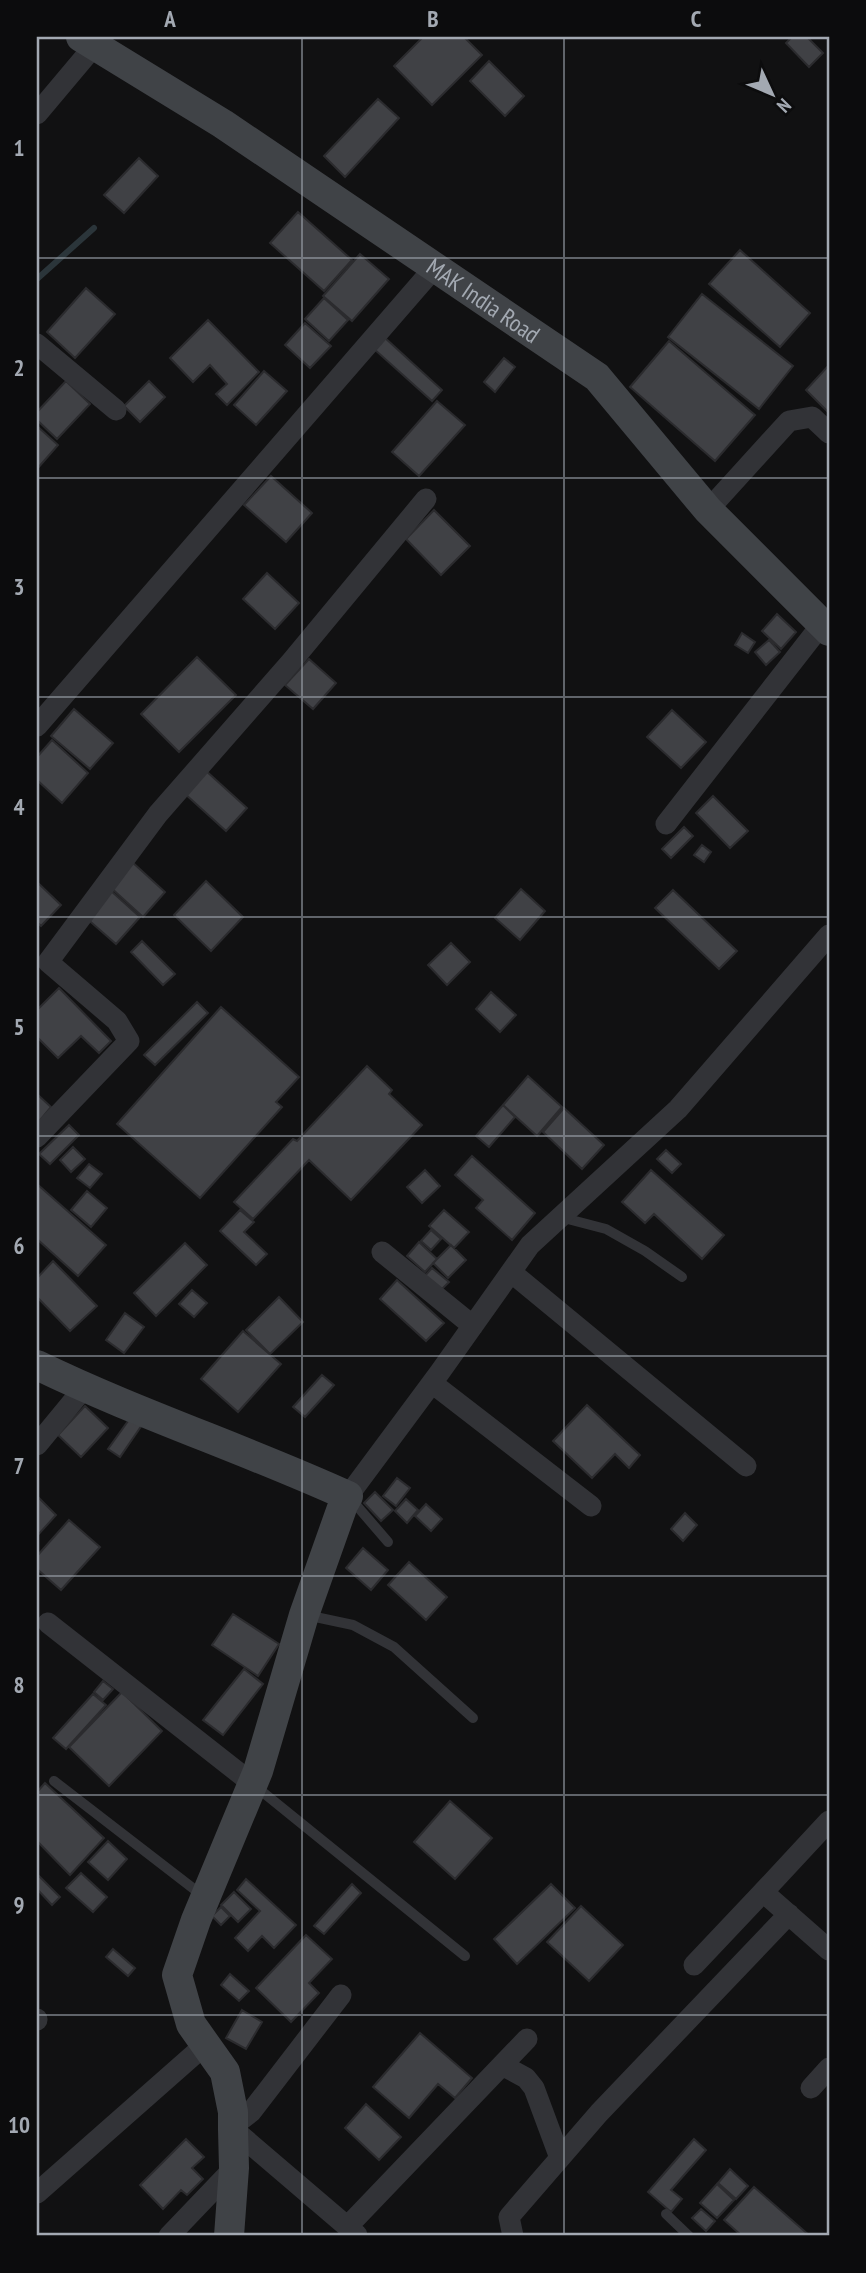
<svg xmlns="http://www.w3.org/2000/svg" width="866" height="2273" viewBox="0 0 866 2273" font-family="'PT Sans Narrow',sans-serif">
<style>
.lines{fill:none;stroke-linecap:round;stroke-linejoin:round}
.stream{stroke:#2b353a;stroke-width:6}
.building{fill:#404145;stroke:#2b2b2e;stroke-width:2}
.lane{stroke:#323337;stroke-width:10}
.street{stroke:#323337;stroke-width:21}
.secondary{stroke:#404347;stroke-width:30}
.grid{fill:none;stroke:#a3a9b2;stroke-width:2;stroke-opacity:0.55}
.labels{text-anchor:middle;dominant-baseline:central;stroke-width:5;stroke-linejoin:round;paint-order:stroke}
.street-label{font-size:24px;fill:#a3a9b2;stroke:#0c0c0d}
.neatline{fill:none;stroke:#a3a9b2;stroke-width:2.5}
.grid-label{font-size:23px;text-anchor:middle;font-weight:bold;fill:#a3a9b2}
</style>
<rect width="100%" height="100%" fill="#111112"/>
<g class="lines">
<path class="stream" d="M37 279 94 228"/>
</g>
<path class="building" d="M423 37H464L482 55 432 105 394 66Z
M792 37H807L823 53 809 67 786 43Z
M489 61 524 96 505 116 470 81Z
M378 99 399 118 345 177 324 156Z
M139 158 158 176 124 213 104 195Z
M298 212 352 260 324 291 270 243Z
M740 250 810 313 780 347 709 284Z
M360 254 389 279 352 321 323 296Z
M86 288 115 314 75 358 47 332Z
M702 294 793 366 759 409 668 337Z
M324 298 348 320 329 341 305 319Z
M208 320 259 372 227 405 216 394 227 384 210 365 193 382 170 358Z
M305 323 331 346 310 368 285 345Z
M384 337 442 390 432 401 374 349Z
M669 341 755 415 715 461 630 387Z
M504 358 515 367 495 392 484 382Z
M829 365V411L828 412 806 390Z
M264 371 287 391 256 425 234 405Z
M66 381 90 404 57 439 37 420V412Z
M149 381 165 397 140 422 124 406Z
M437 401 465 425 419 476 392 452Z
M37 426 58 445 37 469Z
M271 476 312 513 286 542 244 505Z
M434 510 470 546 441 575 406 539Z
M267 573 299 603 275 629 243 599Z
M777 614 796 632 781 649 762 631Z
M742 633 755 642 748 653 735 645Z
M769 640 780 652 766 665 755 652Z
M197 657 236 695 179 752 141 714Z
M309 659 336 683 313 709 285 685Z
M74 709 113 743 90 769 51 736Z
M672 710 706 742 681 768 647 737Z
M52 740 88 773 62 803 37 780V757Z
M205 770 247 808 226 831 184 793Z
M713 796 748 831 730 848 696 813Z
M684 827 693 836 671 858 662 849Z
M702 845 711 852 704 862 694 855Z
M131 861 165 892 143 917 109 886Z
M206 881 243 917 211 951 174 915Z
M37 882 61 905 41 926 37 922Z
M521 889 545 911 520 940 495 918Z
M110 890 140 917 116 944 85 917Z
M673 890 737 951 719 969 655 908Z
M142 941 175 974 163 985 131 952Z
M451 943 470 962 447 985 428 965Z
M59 988 111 1041 99 1053 81 1036 58 1058 37 1037V1010Z
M491 992 516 1015 500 1032 476 1009Z
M197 1002 208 1013 155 1065 144 1055Z
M221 1007 299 1077 276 1102 282 1107 200 1198 117 1124Z
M367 1066 392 1090 389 1094 422 1125 351 1200 309 1160 253 1219 234 1202 293 1139 297 1141Z
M528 1076 562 1107 537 1136 503 1105Z
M37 1094 51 1107 37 1124Z
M503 1105 515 1117 489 1147 476 1136Z
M564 1108 604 1145 582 1169 543 1132Z
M69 1125 79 1135 50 1164 39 1154Z
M73 1147 85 1159 71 1172 60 1160Z
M666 1150 681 1164 672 1173 657 1159Z
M472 1156 535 1213 512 1240 476 1208 483 1200 455 1175Z
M89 1164 102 1174 90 1188 77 1178Z
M425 1170 440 1186 422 1203 407 1187Z
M651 1170 724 1235 702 1259 654 1214 645 1223 622 1202Z
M37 1184 106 1245 78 1276 37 1239Z
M87 1191 107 1208 91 1227 71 1210Z
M240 1210 254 1222 244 1232 267 1254 256 1265 220 1231Z
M444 1210 469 1232 454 1248 429 1226Z
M431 1230 441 1239 431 1250 421 1241Z
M419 1242 437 1259 425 1272 407 1256Z
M185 1243 207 1265 156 1316 134 1293Z
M451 1245 466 1260 448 1278 433 1263Z
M53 1261 97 1306 70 1331 37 1297V1278Z
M432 1268 449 1282 438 1293 422 1279Z
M397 1280 444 1323 426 1341 380 1299Z
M192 1290 207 1303 194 1317 179 1304Z
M279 1297 303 1322 270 1354 246 1330Z
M125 1313 144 1327 124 1353 106 1340Z
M243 1331 281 1364 238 1412 201 1379Z
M322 1375 334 1385 305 1417 293 1407Z
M587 1405 640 1455 629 1468 615 1454 592 1478 553 1441Z
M85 1406 108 1428 81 1457 58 1435Z
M131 1417 142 1425 120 1457 108 1449Z
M397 1478 410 1488 396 1506 383 1496Z
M375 1492 393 1510 381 1521 364 1503Z
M37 1496 56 1515 37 1536Z
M406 1499 418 1510 407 1523 395 1511Z
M426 1504 442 1519 431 1531 415 1516Z
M685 1513 697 1525 683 1541 671 1529Z
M69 1520 100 1547 61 1590 37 1569V1556Z
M363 1548 388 1570 371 1590 346 1568Z
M409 1562 447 1597 426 1620 388 1585Z
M233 1614 279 1644 258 1676 212 1645Z
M244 1669 263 1684 223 1735 203 1720Z
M103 1681 113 1689 103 1700 94 1692Z
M122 1692 162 1731 109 1786 69 1747Z
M93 1694 106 1705 66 1749 53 1738Z
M45 1783 104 1838 70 1875 37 1841V1792Z
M450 1801 492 1838 455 1879 414 1842Z
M108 1841 127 1859 108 1880 88 1862Z
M81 1873 107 1897 93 1912 66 1888Z
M39 1876 60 1897 52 1905 37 1889V1879Z
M246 1879 296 1925 274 1948 262 1936 248 1951 235 1938 260 1911 237 1890Z
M352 1884 361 1893 324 1934 314 1926Z
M551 1884 575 1908 517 1964 494 1939Z
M234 1892 251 1909 238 1922 221 1905Z
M581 1906 623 1945 589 1981 547 1942Z
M221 1907 230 1916 221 1925 212 1916Z
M306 1935 332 1959 309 1983 319 1993 291 2022 256 1988Z
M113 1949 135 1968 128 1976 106 1957Z
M230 1974 249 1991 239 2001 221 1985Z
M242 2010 262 2022 246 2049 226 2038Z
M420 2033 472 2078 455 2098 438 2084 409 2118 373 2087Z
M366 2104 401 2137 379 2160 345 2128Z
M186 2139 204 2157 192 2168 203 2179 187 2195 181 2190 163 2209 140 2185Z
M694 2139 706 2150 671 2190 682 2199 671 2212 648 2192Z
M730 2169 748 2186 736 2199 718 2183Z
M717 2184 734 2200 717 2218 700 2203Z
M754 2187 810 2236H742L724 2220Z
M701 2209 715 2221 706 2231 692 2218Z"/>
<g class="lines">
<path class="lane" d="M560 1217 606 1229 645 1251 682 1277
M345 1505 357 1506 388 1542
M306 1615 353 1625 394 1647 473 1718
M54 1781 203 1896
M255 1786 465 1956
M666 2214 689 2236"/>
<path class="street" d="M37 114 95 45
M37 344 116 410
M708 510 789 421 812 417 829 433
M37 726 435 267
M666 824 822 624
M37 1137 129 1041 117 1021 48 962 158 814 291 662 426 499
M382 1252 473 1326
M511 1272 746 1466
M432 1383 591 1506
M37 1445 84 1388
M348 1496 440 1372 530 1245 678 1109 829 935
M48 1623 253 1784
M829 1821 763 1892 829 1950
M694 1965 763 1892
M37 2019V2020
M502 2065 526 2078 534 2088 560 2158
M811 2088 829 2068
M233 2126 251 2112 341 1995
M233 2129 357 2235
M37 2193 206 2044
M347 2227 527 2039
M169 2236 234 2168
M513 2236 509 2217 599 2113 789 1914"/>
<g class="secondary">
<path id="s1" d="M81 37 223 124 597 377 708 510 829 631"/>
<path d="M37 1365C138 1414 245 1449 348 1496L343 1505 304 1615 258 1771 196 1920 177 1975 191 2024 225 2072 233 2112V2129L234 2168 229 2236"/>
</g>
</g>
<path class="grid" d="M302 37V2236M564 37V2236M37 258H829M37 478H829M37 697H829M37 917H829M37 1136H829M37 1356H829M37 1576H829M37 1795H829M37 2015H829"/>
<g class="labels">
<g class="street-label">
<text stroke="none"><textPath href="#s1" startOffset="481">MAK India Road</textPath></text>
</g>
</g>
<rect width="866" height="2273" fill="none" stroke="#0c0c0d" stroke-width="77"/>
<g transform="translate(772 94) rotate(134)" stroke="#0c0c0d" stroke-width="5" paint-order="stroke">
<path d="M0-5L12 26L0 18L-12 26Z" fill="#a3a9b2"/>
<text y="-10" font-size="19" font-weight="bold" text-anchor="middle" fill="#a3a9b2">N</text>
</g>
<rect x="38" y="38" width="790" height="2196" class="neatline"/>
<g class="grid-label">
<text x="170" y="27">A</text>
<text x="433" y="27">B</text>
<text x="696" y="27">C</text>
<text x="19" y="156">1</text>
<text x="19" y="376">2</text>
<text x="19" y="595">3</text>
<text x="19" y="815">4</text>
<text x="19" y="1035">5</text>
<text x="19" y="1254">6</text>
<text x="19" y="1474">7</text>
<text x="19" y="1693">8</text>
<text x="19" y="1913">9</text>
<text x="19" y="2133">10</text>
</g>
</svg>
